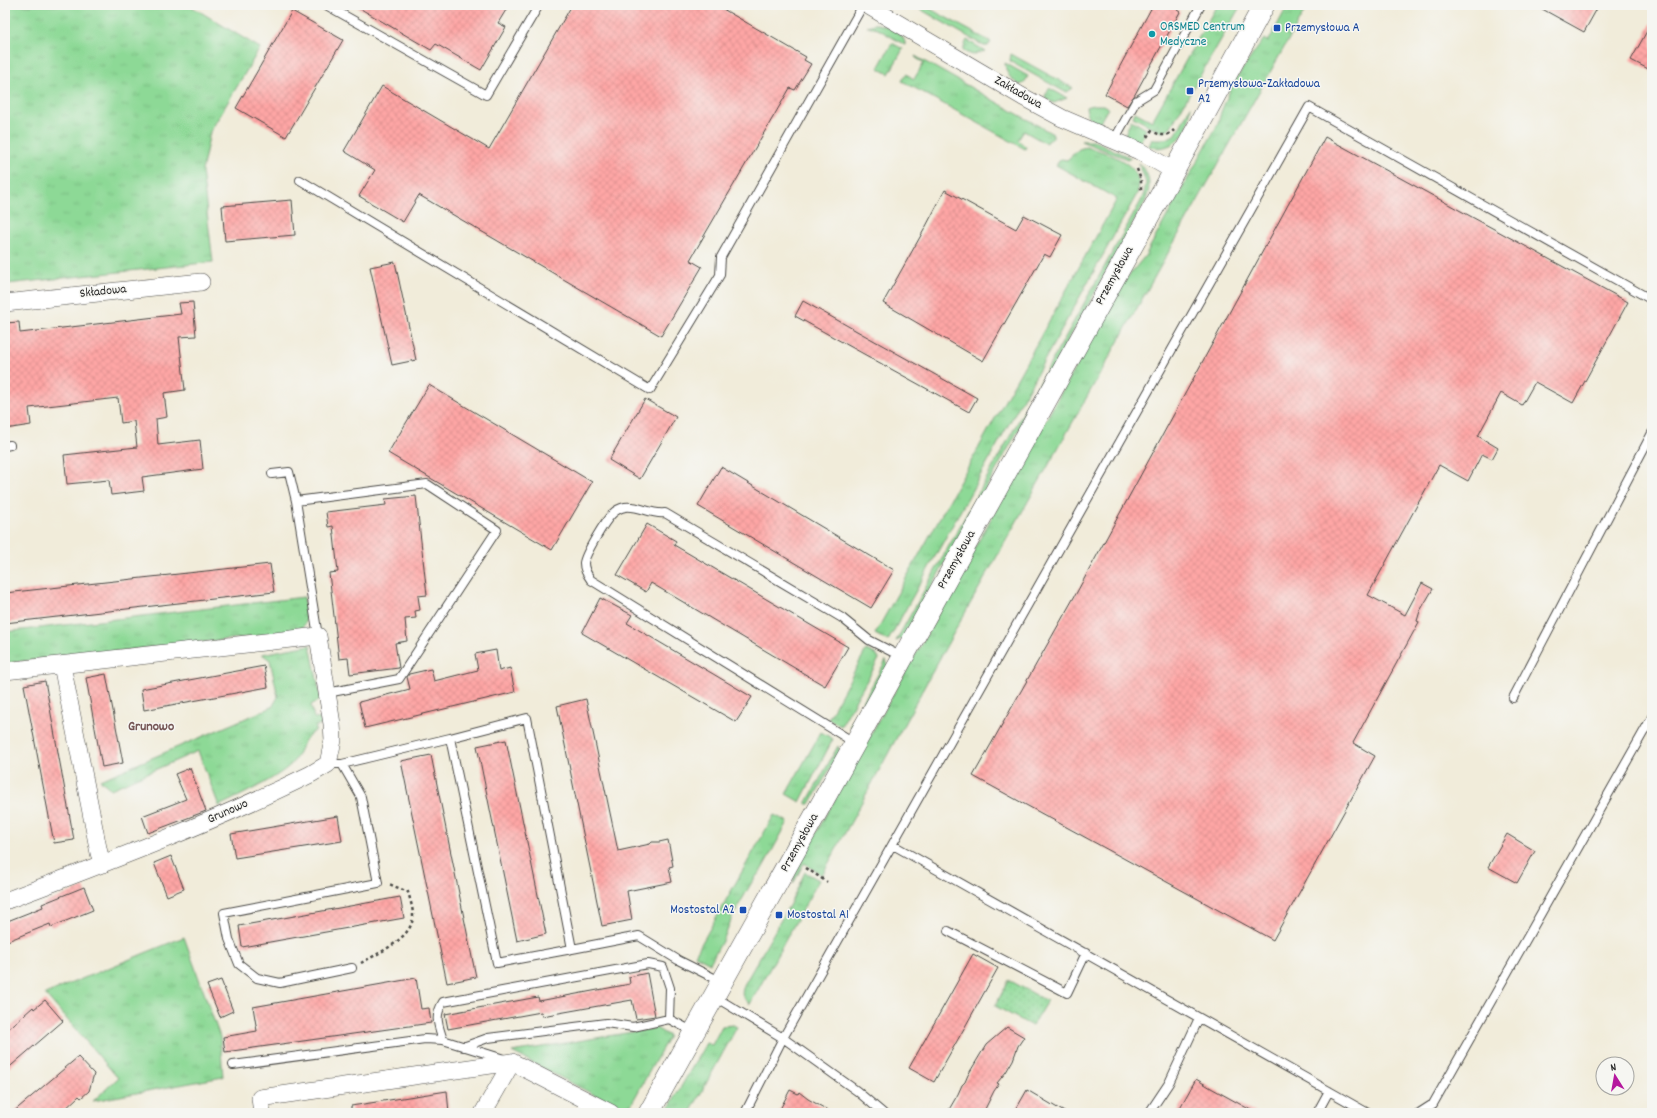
<svg xmlns="http://www.w3.org/2000/svg" width="1657" height="1118" viewBox="0 0 1657 1118" font-family="Dekko,sans-serif">
<style>
.grass{fill:url(#grass-tufts);stroke:#5c8260}
.park{fill:url(#park-dots);stroke:#5c8260}
.building{fill:url(#building-cross-hatch)}
.lines{fill:none;stroke-linecap:round;stroke-linejoin:round}
.service-casing{stroke:#494845;stroke-width:10}
.minor-casing{stroke:#494845;stroke-width:18}
.tertiary-casing{stroke:#494845;stroke-width:22}
.path{stroke:#494845;stroke-width:2.5;stroke-dasharray:3 3;stroke-linecap:butt}
.service{stroke:#fff;stroke-width:8}
.minor{stroke:#fff;stroke-width:17}
.tertiary{stroke:#fff;stroke-width:21}
.transit-dot{fill:#1a4fb4;stroke:#f6f6f2;stroke-width:1.5}
.culture-dot{fill:#0f9aa8;stroke:#f6f6f2;stroke-width:1.5}
.labels{text-anchor:middle;dominant-baseline:central;stroke-width:3;stroke-linejoin:round;paint-order:stroke}
.culture-label{font-size:13px;fill:#0d838f;stroke:#f6f6f2;text-anchor:start}
.transit-label{font-size:13px;fill:#164399;stroke:#f6f6f2;text-anchor:start}
.street-label{font-size:13px;fill:#2b2b2b;stroke:#f6f6f2}
.neighbourhood-label{font-size:14px;font-weight:bold;fill:#755656;stroke:#f6f6f2}
</style>
<defs>
<pattern id="grass-tufts" width="24" height="20" patternUnits="userSpaceOnUse"><rect width="24" height="20" fill="#8dd996"/><path d="M3 7l-1-3M5 7V3M7 7l1-3M15 17l-1-3M17 17v-4M19 17l1-3" fill="none" stroke="#7aba81"/></pattern>
<pattern id="park-dots" width="8" height="8" patternUnits="userSpaceOnUse"><rect width="8" height="8" fill="#8dd996"/><path d="M2 2h.1M6 6h.1" fill="none" stroke="#7aba81" stroke-width="1.8" stroke-linecap="round"/></pattern>
<pattern id="building-cross-hatch" width="8" height="8" patternUnits="userSpaceOnUse"><rect width="8" height="8" fill="#fea6a5"/><path d="M0 0l8 8M0 8l8-8" fill="none" stroke="#da8f8e"/></pattern>
</defs>
<rect width="100%" height="100%" fill="#f6f6f2"/>
<filter id="ink" filterUnits="userSpaceOnUse"><feTurbulence type="fractalNoise" baseFrequency=".025" numOctaves="2"/><feDisplacementMap in="SourceGraphic" scale="8" xChannelSelector="R" yChannelSelector="G"/><feConvolveMatrix kernelMatrix="1 2 1 2 8 2 1 2 1" color-interpolation-filters="sRGB"/></filter>
<filter id="wash" filterUnits="userSpaceOnUse"><feTurbulence type="fractalNoise" baseFrequency=".012" numOctaves="4" result="noise"/><feDisplacementMap in="SourceGraphic" scale="16" xChannelSelector="R" yChannelSelector="G"/><feGaussianBlur stdDeviation="0.9" result="paint"/><feColorMatrix in="noise" values="0 0 0 0 0 0 0 0 0 0 0 0 0 0 0 0 0 1.4 0 .05"/><feComposite in="paint" operator="in"/></filter>
<g filter="url(#wash)">
<rect width="100%" height="100%" fill="#f1ecda"/>
<path class="grass" d="M5 5H189L260 48 210 132 202 171 213 262 7 284 5 261Z
M913 5H923L991 42 988 46H984Z
M1217 5H1241L1170 128 1167 131 1161 132 1133 117 1135 112 1152 121Z
M1288 5H1308L947 645 832 857 822 875 804 863 793 884 795 871 1121 285 1145 256 1218 124 1221 112 1234 81 1264 39 1268 42Z
M875 24C885 24 906 33 905 45L878 29 867 26Z
M967 40 985 51 973 55 965 52 963 49Z
M892 43 903 49 889 74 878 68Z
M1011 54 1073 88 1067 92H1065L1011 62 1010 60Z
M915 56 1053 134V138L1045 143 1024 131 1018 140 1026 147 1025 149 902 81 906 74 914 79 924 63 916 58Z
M1005 63 1028 76 1024 83 1020 85C1010 79 1006 74 1005 63Z
M1049 88 1067 98 1054 103 1046 99 1045 96Z
M1094 105H1103L1108 108 1100 122 1097 124C1090 119 1087 115 1086 107Z
M1191 106C1190 113 1189 121 1187 127 1182 142 1163 152 1149 146L1152 139H1166L1176 134Z
M1131 120 1146 129 1140 142 1126 136 1125 134Z
M1081 141H1095L1131 158 1127 159Z
M1086 147C1107 152 1148 165 1137 194L888 641 875 634 1117 199 1056 165 1061 159 1067 160 1079 149Z
M1139 163C1151 174 1151 188 1145 202L903 638 896 641 1141 201 1144 193 1146 183Z
M304 597C306 612 311 623 297 632L5 663V632Z
M310 645 321 699 311 705 314 718 320 719 322 725 316 726 315 731C303 737 301 751 294 761 283 776 237 797 219 806L198 751 111 789 100 780 272 707 278 697 270 660 262 654Z
M866 650 877 655 879 659 841 726 828 719Z
M886 660 888 666 854 726 849 727Z
M821 732 833 739 800 802 786 794Z
M838 746 840 751 810 804H806Z
M774 815 788 822 762 869 752 882 732 917 726 934 710 963 695 955Z
M805 872 819 880 750 1004C741 996 741 996 744 985L790 904Z
M184 937 220 1037 223 1077 93 1101 118 1078 45 994Z
M733 1025 737 1027 690 1113H666L706 1043 712 1045 722 1026Z
M656 1028 669 1036 627 1112 512 1052Z"/>
<path class="park" d="M1009 980 1047 1001 1032 1026 995 1006Z"/>
<g id="blocks">
<path class="building" d="M354 5H509L498 23 506 27 481 70 436 44 431 50Z
M572 5H716L806 57 804 60 811 64 795 90 790 88 690 260 702 267 661 336 419 195 403 222 359 196 375 170 344 151 382 86 489 149Z
M1153 5H1180L1177 10 1180 12 1134 96 1127 106 1105 94Z
M1535 5H1599L1584 32Z
M292 11 343 40 286 137 236 108Z
M1652 22V71L1631 60Z
M1325 137 1628 302 1573 403 1535 382 1522 405 1501 393 1478 436 1498 448 1492 459 1482 454 1468 481 1439 465 1368 595 1405 615 1422 583 1433 589 1420 611 1417 621 1419 622 1353 743 1375 756 1273 940 973 776 1077 592Z
M945 190 1016 229 1024 215 1062 235 1050 257 1044 254 983 361 883 303 924 230Z
M292 200 295 235 225 241 222 206Z
M395 262 416 360 392 365 370 267Z
M803 301 977 398 969 412 795 316Z
M193 302 196 336 179 337 185 390 164 393 167 417 156 419 158 445 200 440 203 469 142 477 144 491 111 495 109 480 67 484 64 455 137 447 134 421 121 423 118 398 29 408 31 425 5 429V323L19 322 20 333 181 314 179 303Z
M429 385 592 482 552 550 388 453Z
M645 399 676 417 640 479 609 460Z
M721 467 894 570 871 608 698 506Z
M416 496 427 595 418 596 420 610 415 611 416 618 405 619 407 641 395 643 399 668 350 674 348 658 339 659 329 573 338 572 333 526 328 527 326 512 386 505 385 499Z
M647 524 676 541 674 545 848 647 825 686 651 583 646 592 617 575Z
M270 564 274 592 5 623V593Z
M600 598 632 615 627 623 752 697 736 722 582 633Z
M496 650 499 671 510 668 515 692 365 728 359 702 410 689 407 677 409 674 431 669 434 681 478 670 475 654Z
M264 666 268 687 144 710 141 689Z
M106 674 123 763 102 767 86 678Z
M45 681 74 840 54 843 24 685Z
M586 699 618 851 650 844 652 842H659L668 840 673 866 669 867 672 882 627 891 632 920 602 926 557 706Z
M506 740 546 934 517 941 477 746Z
M431 755 476 977 447 983 401 761Z
M190 768 206 811 148 833 142 816 186 799 175 774Z
M338 816 342 841 235 858 231 834Z
M1507 834 1535 851 1517 883 1488 867Z
M171 856 184 889 167 896 154 863Z
M84 887 93 910 51 927 50 924 5 942V922L43 907 42 904Z
M400 897 404 918 242 947 239 926Z
M973 954 998 968 934 1082 909 1068Z
M647 973 655 1016 636 1019 632 1000 542 1016 541 1012 448 1029 445 1014 538 997 539 1001 630 984 629 977Z
M416 978 421 1009 429 1008 431 1023 225 1052 223 1037 257 1031 253 1007Z
M221 980 233 1011 220 1017 207 985Z
M45 1000 63 1021 5 1071V1032L33 1007 34 1009Z
M1007 1027 1024 1037 1018 1046 1013 1060 1006 1072 997 1083 999 1084 994 1091 985 1109 982 1113H947L958 1094 962 1085 965 1082 968 1075 986 1045Z
M78 1057 94 1074 89 1091 81 1098 79 1096 61 1113H12Z
M1196 1079 1211 1088 1256 1113H1177Z
M790 1090 798 1094 799 1092 808 1099 833 1113H778Z
M1027 1090 1066 1113H1014Z
M447 1091 449 1113H351V1106Z"/>
</g>
</g>
<g filter="url(#ink)">
<use href="#blocks" fill-opacity="0" stroke="#494845" stroke-width="1"/>
<g class="lines">
<g class="service-casing">
<path id="service" d="M326 5 486 95 539 5
M1114 140 1136 101 1154 90 1201 5
M300 180 650 390 720 275 721 257 863 5
M5 446 10 445
M272 474 289 472 296 501
M318 636 296 501 427 484 497 530 399 679 327 693
M1513 698 1652 433
M855 743 591 580C587 574 584 570 584 563 585 554 605 521 612 514 615 511 620 508 625 507 639 505 651 515 665 513L842 618 869 640 902 657
M328 764H342L361 797 378 883 224 913 229 939 239 964 257 978 280 983 352 968
M342 764 450 738
M893 845 1368 1113
M948 931 1067 993 1086 953
M572 949 497 963 450 738 527 718 572 949 639 936 678 960 722 982
M715 997 783 1038 857 1091 883 1113
M443 1040C438 1024 434 1017 443 1002L648 964 663 967 670 988 669 1019
M463 1047 488 1038 606 1023 633 1027 669 1019 694 1032
M233 1065 425 1039 443 1040 504 1059
M745 1113 783 1038 1309 107 1652 300
M1149 1113 1169 1083 1199 1018
M1317 1113 1329 1091
M1419 1113 1433 1104 1652 717"/>
</g>
<g class="minor-casing">
<path id="minor" d="M867 5 1023 97 1062 118 1139 151 1174 171
M5 303 201 282
M62 665 99 853 103 864
M5 671 318 636 332 724 333 740 328 764 311 774C212 823 108 862 5 901
M262 1113 260 1098 512 1062 611 1113
M483 1113 512 1062"/>
</g>
<g class="tertiary-casing">
<path id="tertiary" d="M649 1113 1174 171 1264 5"/>
</g>
<path class="path" d="M1147 137 1151 131C1160 135 1166 138 1174 130
M1137 169 1141 180V191
M806 868 827 882
M361 963C377 954 413 938 413 916 413 908 410 899 408 892L389 884"/>
<use href="#service" class="service"/>
<use href="#minor" class="minor"/>
<use href="#tertiary" class="tertiary"/>
</g>
</g>
<g class="transit-dot">
<rect x="1273" y="24" width="8" height="8" rx="2"/>
<rect x="1186" y="87" width="8" height="8" rx="2"/>
<rect x="739" y="906" width="8" height="8" rx="2"/>
<rect x="775" y="911" width="8" height="8" rx="2"/>
</g>
<circle class="culture-dot" cx="1152" cy="34" r="4"/>
<g class="labels">
<g class="culture-label">
<text x="1160" y="27">ORSMED Centrum<tspan x="1160" dy="15">Medyczne</tspan></text>
</g>
<g class="transit-label">
<text x="1285" y="28">Przemysłowa A</text>
<text x="1198" y="84">Przemysłowa-Zakładowa<tspan x="1198" dy="15">A2</tspan></text>
<text x="735" y="910" text-anchor="end">Mostostal A2</text>
<text x="787" y="915">Mostostal A1</text>
</g>
<g class="street-label">
<text transform="translate(1018 93) rotate(30)">Zakładowa</text>
<text transform="translate(1115 276) rotate(-61)">Przemysłowa</text>
<text transform="translate(103 292) rotate(-6)">Składowa</text>
<text transform="translate(957 560) rotate(-61)">Przemysłowa</text>
<text transform="translate(228 812) rotate(-24)">Grunowo</text>
<text transform="translate(800 843) rotate(-61)">Przemysłowa</text>
</g>
<g class="neighbourhood-label">
<text x="151" y="727">Grunowo</text>
</g>
</g>
<rect width="1657" height="1118" fill="none" stroke="#f6f6f2" stroke-width="20"/>
<g transform="translate(1615 1076) rotate(349)"><circle r="19" fill="#f6f6f2" stroke="#a5a5a2"/>
<path d="M0-3L7 15L0 10L-7 15Z" fill="#b5179e"/>
<text y="-6" font-size="11" font-weight="bold" text-anchor="middle" fill="#2b2b2b">N</text>
</g>
</svg>
